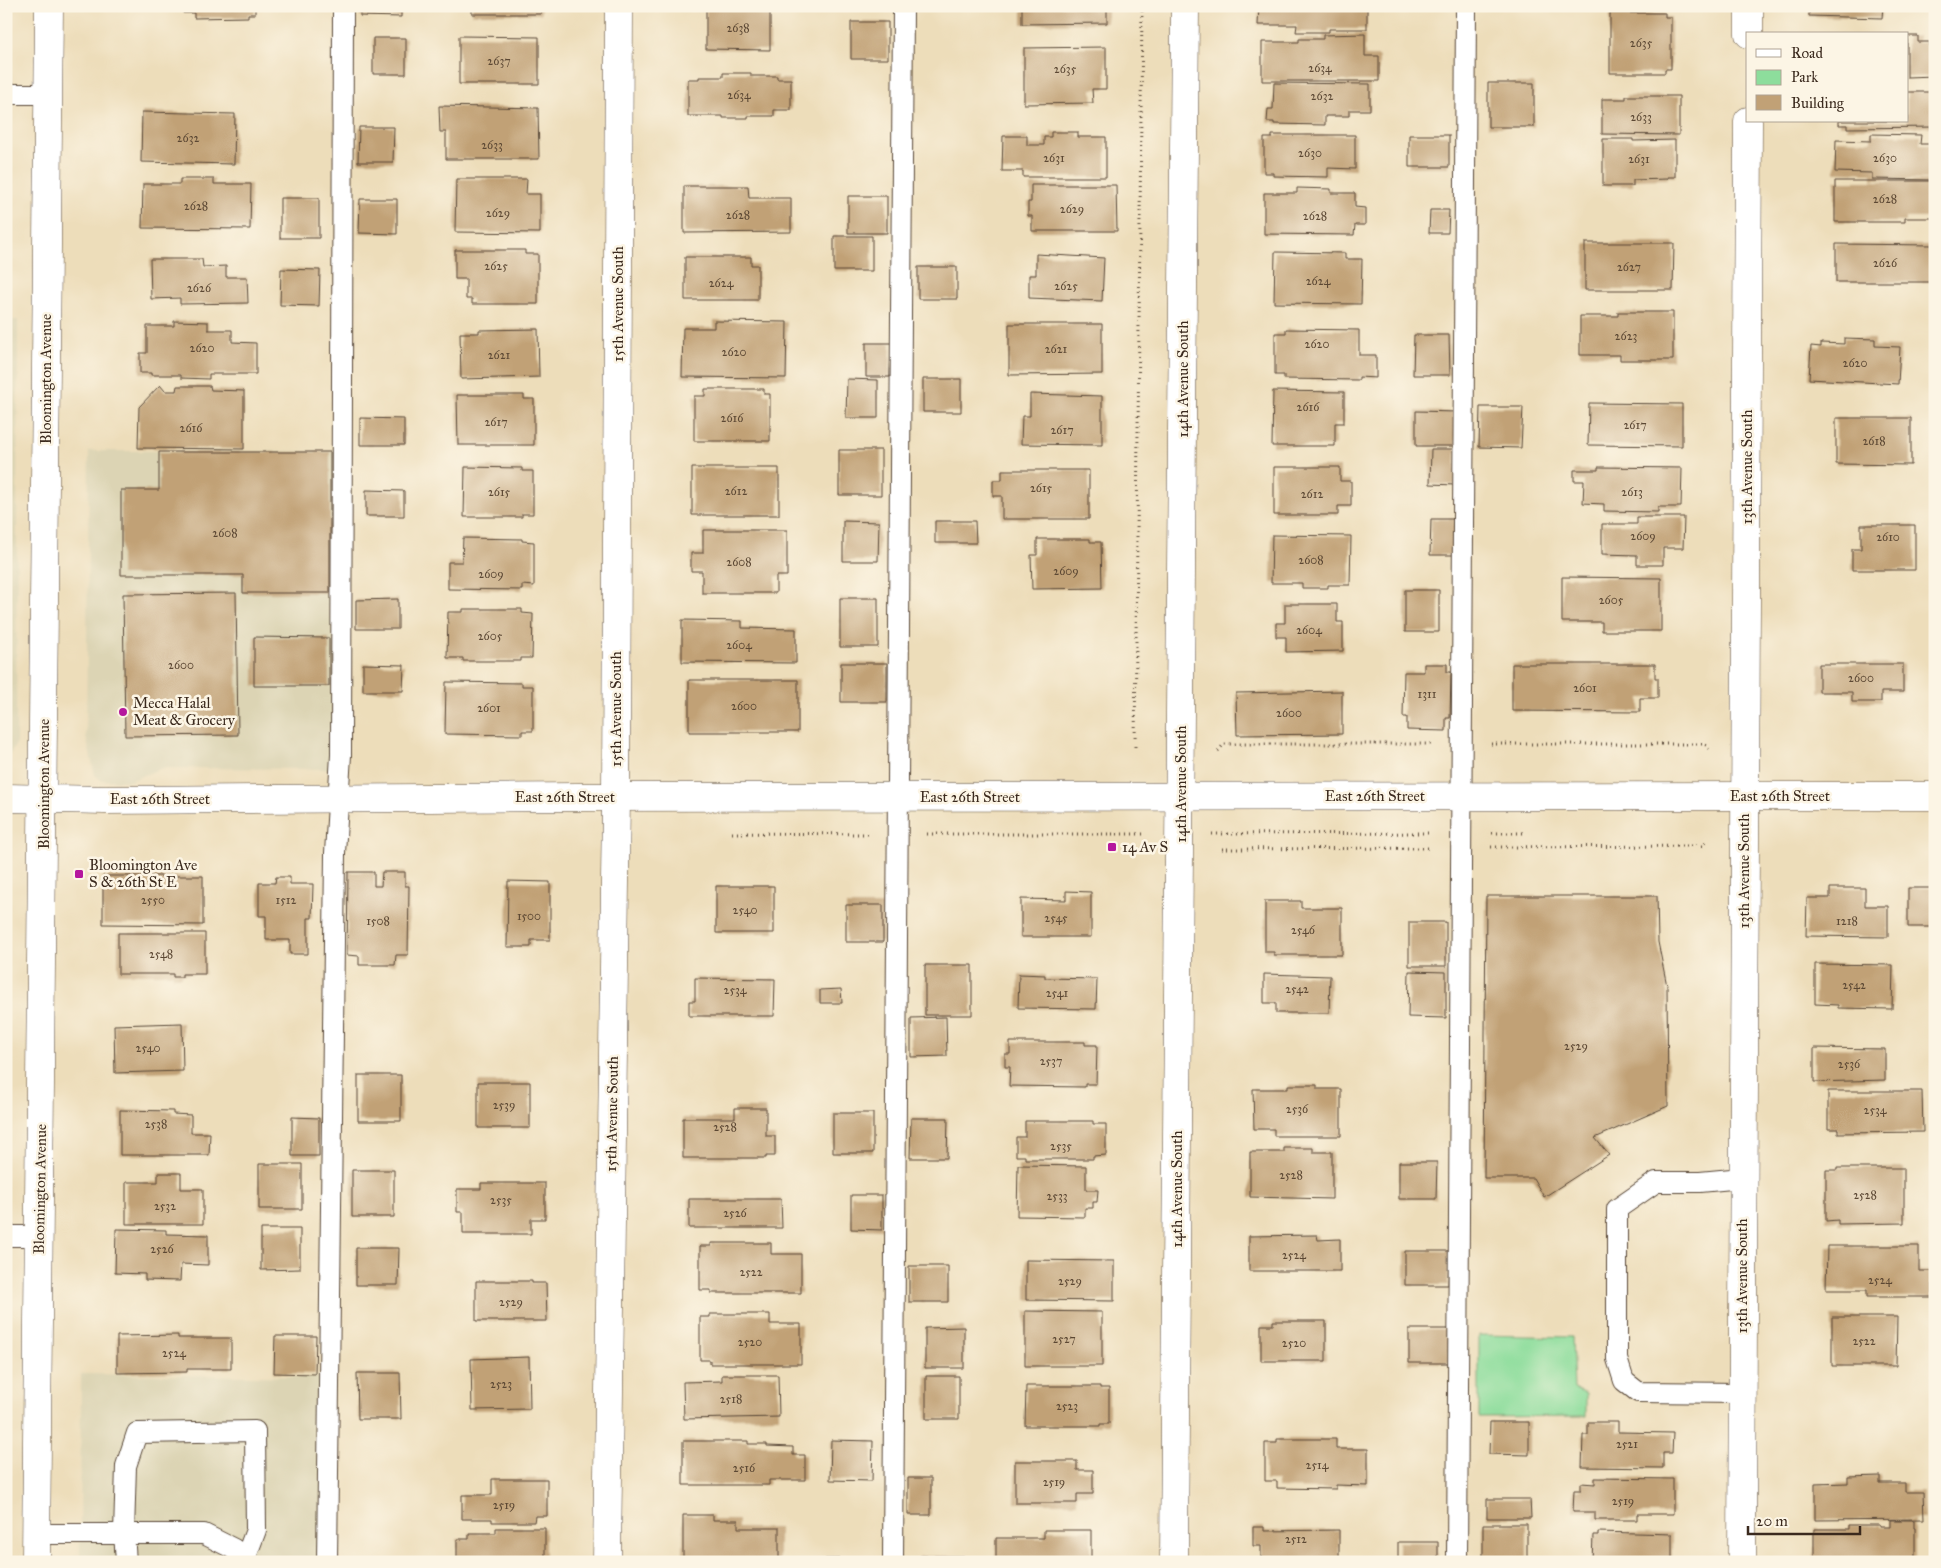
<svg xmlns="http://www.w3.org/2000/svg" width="1941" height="1568" viewBox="0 0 1941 1568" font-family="'IM FELL Great Primer',serif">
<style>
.built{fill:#dcd4b4}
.green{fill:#8ddd9c;stroke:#64845d}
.building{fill:#c1a176}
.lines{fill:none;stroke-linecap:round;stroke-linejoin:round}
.lane-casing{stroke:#564535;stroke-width:22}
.street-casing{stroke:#564535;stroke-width:29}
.secondary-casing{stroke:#564535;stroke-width:29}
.path{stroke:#564535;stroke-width:3;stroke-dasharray:1 4;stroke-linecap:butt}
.lane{stroke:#fff;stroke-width:20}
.street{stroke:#fff;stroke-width:28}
.secondary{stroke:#fff;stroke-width:28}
.poi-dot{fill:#b5179e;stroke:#fcf5e5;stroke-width:2}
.labels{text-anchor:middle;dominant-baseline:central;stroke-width:5;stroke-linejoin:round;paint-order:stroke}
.number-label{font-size:12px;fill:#5c4834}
.street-label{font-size:15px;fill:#3b2a1e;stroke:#fcf5e5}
.poi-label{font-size:15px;fill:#3b2a1e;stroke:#fcf5e5;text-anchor:start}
</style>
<rect width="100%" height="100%" fill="#fcf5e5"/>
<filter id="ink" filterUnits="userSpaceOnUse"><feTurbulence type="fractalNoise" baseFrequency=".02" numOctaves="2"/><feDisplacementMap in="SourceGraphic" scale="10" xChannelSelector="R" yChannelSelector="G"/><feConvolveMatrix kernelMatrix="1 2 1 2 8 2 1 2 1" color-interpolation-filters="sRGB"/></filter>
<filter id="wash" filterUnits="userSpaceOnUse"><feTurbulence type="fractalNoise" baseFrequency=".0096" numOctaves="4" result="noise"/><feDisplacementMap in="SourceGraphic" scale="20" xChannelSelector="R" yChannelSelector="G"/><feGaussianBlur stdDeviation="1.12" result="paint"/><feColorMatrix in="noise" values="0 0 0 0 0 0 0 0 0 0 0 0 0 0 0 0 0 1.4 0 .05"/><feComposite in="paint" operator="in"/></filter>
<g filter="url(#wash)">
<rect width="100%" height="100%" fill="#edddba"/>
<path class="built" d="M6 320H18L16 744 10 754H6Z
M89 451H341L339 769 162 768 130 781 101 780 95 775 86 737Z
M81 1374 332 1377 331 1562H80Z"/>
<path class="green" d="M1479 1335 1572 1337 1574 1389 1586 1394V1416L1479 1417Z"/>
<g id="blocks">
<path class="building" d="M183 6H255V14H248V17L194 18V13H183Z
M283 6H321V9H283Z
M360 6H401V17L360 16Z
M472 6H541V14H472Z
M706 6H770V50L706 49Z
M1022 6H1107V23L1022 24Z
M1259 6H1367V29H1329V32H1296L1297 25H1258Z
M1809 6H1883L1882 18 1809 16Z
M1610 13H1665V17H1671V69H1665V73H1610Z
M851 22H888V59H851Z
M1365 34V56H1379V81H1262V42H1299V39H1323V35Z
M459 36 539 37V84H459Z
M1907 36H1918V42H1930V50H1935V76L1907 77Z
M373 38H406V74H373Z
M1106 47V89H1092L1093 103 1024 104V48Z
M723 73H751V76H777V79H791V110H774V116H748V118H723V116H688V79H699V77H723Z
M1274 83 1370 84V110H1349V116H1325V125L1274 124V122H1267L1268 109H1273Z
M1488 83H1534V127H1488Z
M1907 92H1935V127L1847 128V125H1839V121H1907Z
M1626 96H1679V135L1602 134V99H1626Z
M439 106 538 108 539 159H446V132H440Z
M142 112 235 114 234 164 141 162Z
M359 127H394L393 162H358Z
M1051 132H1078V137H1106V177H1023V171H1002L1003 136H1027V145H1044V137H1051Z
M1871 134 1921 135 1920 144H1935V180L1872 179V173L1835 172 1836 140 1871 141Z
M1272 135H1355V169L1328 168V177L1273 176V173H1264V138H1272Z
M1409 135H1449V167H1409Z
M1603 139H1633V141L1675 140V177H1667V179L1633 180V186H1603Z
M180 179H214V184H251L250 229 142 228 143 184H180Z
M456 179H527L526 194H540V233L455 232Z
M1835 181H1935V218H1905V222H1835Z
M1031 185H1116L1117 231H1032V216H1028V202H1031Z
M684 186H748L749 198H791V232L684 233Z
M1297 188 1331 189V193H1355V207L1365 208V225H1355L1354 235 1264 234V193H1297Z
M848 196H887V233H848Z
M280 198H319V238H280Z
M360 199H397V234L359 233Z
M1430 210H1449L1448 233H1429Z
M834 236H872V271H834Z
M1585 243H1674L1673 290H1585Z
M1836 244 1935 245V282H1836Z
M455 250H525V254H538V304H472V299H466V279H455Z
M1275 252 1345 253V259H1362L1361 304 1274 303Z
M1036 254 1104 258 1102 301 1029 298V275H1036Z
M685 257H751V265H758V300H685Z
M150 259H202L203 267 226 266V277H247L248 303 180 304V298L151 299Z
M918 267H957V299H918Z
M281 269 320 270 319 306 280 305Z
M1618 312H1673V360H1620V355H1580V316H1618Z
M174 321 208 322V330H232V342L256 343V374H209V379L181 378V375H151V373H140V353H147V326H174Z
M714 321 787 322 786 378 682 377 683 328H714Z
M1009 324H1102V374L1009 375Z
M538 329 539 377 461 379 460 333H479V330Z
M1286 329 1359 330V355H1376V378L1359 377V380L1284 379V375H1275V333H1286Z
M1414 335H1449L1450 375H1413Z
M1844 338 1875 339V346L1900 347 1898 384 1809 379 1811 346 1821 347V343L1844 344Z
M866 343H891L890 377H866Z
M847 379 878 380V418H846Z
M923 379H961V412H923Z
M160 385 165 391H176L177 386H210L211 390 244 391V449L138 448 139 407Z
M705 389H764V394H770V441H694V396H705Z
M1273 391 1344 392V423H1335V446H1272Z
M1030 394 1102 396V445L1021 444 1022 416H1030Z
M457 395H524V399H534V445H458Z
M1589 403 1682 404V446L1588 445Z
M1480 407H1523L1521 448 1479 447Z
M1416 411 1457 412 1456 446H1416Z
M360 418 404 419V445H360Z
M1836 418H1911V465L1836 464Z
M1431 449H1456L1455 485 1430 484Z
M839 450H881V495H839Z
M159 452H330V593H243V575H121V490H159Z
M465 467 522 468V471H533V514H522V517H464Z
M1274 467H1340V481H1351V506H1338V515H1274Z
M1598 467 1682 468 1681 507H1658V512L1604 511V504L1583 503 1584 481H1574V470H1598Z
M692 468H779V515H692Z
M1002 470H1089V519H1002V496H993V480H1002Z
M366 490 404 491V516H366Z
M1637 517H1684L1683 548H1663V565H1637V555L1602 554V524H1637Z
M1431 519H1455L1454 555H1430Z
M843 521 879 522 878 561H843Z
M935 521H975L976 543H935Z
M1861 525H1915V570H1852V549H1861Z
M703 530H787V576H776V593H702V571H691V553H703Z
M1272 535 1351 536 1350 585H1328V588H1302V583H1271Z
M463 538 522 539V541L534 542V586L522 585V590L448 589V562H462Z
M1037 539H1090V542H1101L1102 588 1032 589 1031 555H1037Z
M1562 577 1661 578V631H1602V622H1562Z
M1405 590H1439V632H1405Z
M236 593 238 735 125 736 123 594Z
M840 598H878V647H840Z
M398 599V629H356V600Z
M1285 604H1337V622H1343V651L1286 652V637H1276V623H1285Z
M463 609H522V613L533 614 532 658H521V661H463V658H447L448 612H463Z
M682 620 742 621V628L796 629V663L682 662Z
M254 637 329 638V686H254Z
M841 663H887V702H841Z
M363 664 404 665 403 691H363Z
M1424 664H1447V672H1451L1450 718H1446V731L1407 730V717H1403L1404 672H1424Z
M1512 664H1655V678H1658V698H1640V712L1512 711Z
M1819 664H1903V692H1881V702H1852V692H1819Z
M689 680H798V732H689Z
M446 682 522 683V686H533V731H522V735L445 734Z
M1342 691V734L1237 735 1236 693Z
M348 872H374V886H381L382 872H405V886H409L408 955H396L395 965H359V956L347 955Z
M103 876H203V925L103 924Z
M276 877H290V884H313L312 918H308V954H290V940H266V916H259V883H275Z
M508 881 550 882V940H531V947H507Z
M716 886H774V933H716Z
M1830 888H1865V906H1888V937L1806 936 1807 898H1830Z
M1908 888H1935V927H1908Z
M1066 891 1091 892V937H1021V899L1066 900Z
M1486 896H1657L1658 942 1667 986 1668 1106 1595 1138 1609 1155 1544 1197 1533 1178H1484Z
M1265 901H1301V908H1342V955H1274V952H1265Z
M846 905H883V942H846Z
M1409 922H1446V966H1409Z
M118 933H205V974H182V977H173V974H118Z
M1815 964 1893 965 1892 1009 1838 1008V1005L1815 1004Z
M925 965H972V1015H925Z
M1409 971 1446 972V1018L1408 1017Z
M1019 974 1045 975V978L1097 979 1096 1009 1018 1008Z
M1264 974 1330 976 1329 1013H1276V1003H1264Z
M695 978 775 979 774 1016H689V1001H695Z
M841 989 842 1003H820V990Z
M946 1017 947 1056 911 1057V1018Z
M182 1023 183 1071 115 1073 114 1025Z
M1010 1042H1085V1045H1097L1096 1084H1085V1087L1009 1086 1010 1067H1005V1054H1010Z
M1814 1048 1885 1049V1080L1814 1082Z
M358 1075H401V1121H358Z
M478 1082H530V1128H478Z
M1288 1085H1317V1089H1341V1136H1274V1129H1254L1253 1089H1288Z
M1828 1091H1922L1923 1132 1838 1133V1129H1828Z
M735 1108H766V1136H775V1156H766V1158H683V1118H735Z
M120 1110 173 1111V1114L191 1115V1133H210L209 1155H120Z
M833 1113H873V1153H833Z
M292 1117 319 1118V1156H292Z
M911 1118H948L947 1158H910Z
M1025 1121H1093V1124H1106V1155L1093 1156V1159H1025V1156H1016V1137H1025Z
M1284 1148H1313V1152H1332V1199L1250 1197V1152H1284Z
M1399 1162H1437L1436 1199H1399Z
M259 1164H302V1209H259Z
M1018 1165 1086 1166V1190H1098L1097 1202H1093V1208H1085V1217L1017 1216Z
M1837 1168H1904V1223L1838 1224V1220L1826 1221V1170H1837Z
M352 1170H394V1217H352Z
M158 1173H181V1189H203V1224H126V1182H158Z
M481 1183H545V1219H531V1234H463V1212H457V1189H481Z
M851 1195H882V1230L851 1229Z
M689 1199H781L782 1228H689Z
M116 1229 166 1230V1234L208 1235V1265L181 1264 180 1281 145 1280V1274L115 1273Z
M261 1229H300V1269L261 1270Z
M1317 1235 1318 1240 1340 1239V1271H1249V1236Z
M711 1243H771V1254H801V1293H711V1290H700V1246H711Z
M1827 1246H1919V1271H1933V1297H1867V1290H1826Z
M356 1248H399L398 1285H356Z
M1405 1251H1449L1448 1285H1405Z
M1026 1260 1114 1261V1301L1026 1300Z
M909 1266H948V1302H909Z
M476 1281H532V1283H546L547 1321H476Z
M1025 1311 1102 1312V1366H1025Z
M710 1314H770V1324H801V1364H710V1360H700V1317H710Z
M1832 1317H1897L1896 1366H1832Z
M1273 1321H1326V1361H1261V1325H1273Z
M964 1327V1368H925V1328Z
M1409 1329H1449V1363H1409Z
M178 1335V1338H231V1369H187V1372L117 1373V1336Z
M275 1336H316L315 1374 274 1373Z
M529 1357 530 1409 472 1410 471 1359Z
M357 1373H400L401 1419H358Z
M722 1375H778L779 1417 684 1419 683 1382 722 1381Z
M926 1376H959V1419H926Z
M1026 1386H1100V1388H1109V1424H1100V1426H1025Z
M1490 1422H1529V1455L1489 1454Z
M1588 1422H1618V1432L1673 1433 1672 1453H1663V1468L1582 1467 1583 1435H1588Z
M1277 1439H1336V1449H1368V1486L1336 1485V1489L1277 1488V1481H1265V1443H1277Z
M831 1440 873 1441 872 1481 830 1480Z
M683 1441H748V1444H767V1446L793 1447V1455H805V1480H769V1485H683Z
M1015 1461H1077V1470H1093V1494H1077V1503H1015Z
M1880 1476V1483H1905V1492H1923L1924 1519 1815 1520V1484L1848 1483V1477Z
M908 1478H931V1515H908Z
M1595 1478 1673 1479V1514H1637V1520H1595V1512H1573L1574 1490H1581V1483L1595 1484Z
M492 1479H547V1516H535L534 1522H492V1519H462V1495H492Z
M1487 1499H1530L1531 1518H1487Z
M683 1515H713V1520H738V1528H779V1562L683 1561Z
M1890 1520H1914V1528H1915V1562H1814V1529H1849V1525H1880V1527H1890Z
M1483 1524H1527V1562H1483Z
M1253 1527H1264V1531L1339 1530V1562H1261V1546H1253Z
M496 1528H545V1559H542V1562L457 1559V1539H469V1533H496Z
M1044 1530H1091V1562H996V1538H1044Z
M1598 1532 1672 1534V1562H1592L1593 1535H1598Z
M1398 1542H1438V1562H1398Z
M920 1556H964V1562H920Z
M875 1558V1562H825V1559Z"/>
</g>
</g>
<g filter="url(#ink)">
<use href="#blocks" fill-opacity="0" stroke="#564535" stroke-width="1"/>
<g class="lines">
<g class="lane-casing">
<path id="lane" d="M6 94H47
M6 1236H40
M1741 1393 1638 1392 1624 1381 1617 1359V1209L1656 1182H1700L1742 1178
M36 1534H204L234 1549 243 1562
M126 1562 124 1533 126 1466 137 1433 255 1431 256 1530 244 1562
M327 1562 335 853 341 755 343 6
M893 1562 903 6
M1457 1562 1466 6"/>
</g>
<g class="street-casing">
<path id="street" d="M1749 34V6
M607 1562 616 797 619 6
M1174 1562 1185 6
M1742 1562 1748 121"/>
</g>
<g class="secondary-casing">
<path id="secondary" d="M6 798 105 800 580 797 1935 796
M36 1562 49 6"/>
</g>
<path class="path" d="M1491 744H1705L1709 749
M1135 747 1142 6
M1218 751 1224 744H1432
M732 833 868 834
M1492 833H1526
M927 834H1146
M1212 834 1431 833
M1491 847 1702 846 1706 842
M1222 849 1432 848"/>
<use href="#lane" class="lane"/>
<use href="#street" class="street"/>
<use href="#secondary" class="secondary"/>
</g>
</g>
<g class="poi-dot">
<circle cx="123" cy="712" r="5"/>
<rect x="1107" y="842" width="10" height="10" rx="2.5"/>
<rect x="74" y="869" width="10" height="10" rx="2.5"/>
</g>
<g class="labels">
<g class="number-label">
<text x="738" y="28">2638</text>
<text x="1641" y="43">2635</text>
<text x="499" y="61">2637</text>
<text x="1320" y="68">2634</text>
<text x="1065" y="69">2635</text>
<text x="739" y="95">2634</text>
<text x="1322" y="96">2632</text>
<text x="1641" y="117">2633</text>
<text x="188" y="138">2632</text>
<text x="492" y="145">2633</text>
<text x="1310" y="153">2630</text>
<text x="1054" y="158">2631</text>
<text x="1885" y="158">2630</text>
<text x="1639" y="159">2631</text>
<text x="1885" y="199">2628</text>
<text x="196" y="206">2628</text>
<text x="1072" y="209">2629</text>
<text x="498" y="213">2629</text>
<text x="738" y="215">2628</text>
<text x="1315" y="216">2628</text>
<text x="1885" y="263">2626</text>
<text x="496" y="266">2625</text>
<text x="1629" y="267">2627</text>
<text x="1318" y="281">2624</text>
<text x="721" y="283">2624</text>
<text x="1066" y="286">2625</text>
<text x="199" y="288">2626</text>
<text x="1626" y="336">2623</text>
<text x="1317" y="344">2620</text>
<text x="202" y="348">2620</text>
<text x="1056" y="349">2621</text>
<text x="734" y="352">2620</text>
<text x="499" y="355">2621</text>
<text x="1855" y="363">2620</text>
<text x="1308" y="407">2616</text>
<text x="732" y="418">2616</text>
<text x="496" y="422">2617</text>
<text x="1635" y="425">2617</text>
<text x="191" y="428">2616</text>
<text x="1062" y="430">2617</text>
<text x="1874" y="441">2618</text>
<text x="1041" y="488">2615</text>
<text x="736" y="491">2612</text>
<text x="499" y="492">2615</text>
<text x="1632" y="492">2613</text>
<text x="1312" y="494">2612</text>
<text x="225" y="533">2608</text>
<text x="1643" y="536">2609</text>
<text x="1888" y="537">2610</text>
<text x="1311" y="560">2608</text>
<text x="739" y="562">2608</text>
<text x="1066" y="571">2609</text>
<text x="491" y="574">2609</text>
<text x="1611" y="600">2605</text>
<text x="1309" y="630">2604</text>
<text x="490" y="636">2605</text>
<text x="739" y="645">2604</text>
<text x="181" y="665">2600</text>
<text x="1861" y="678">2600</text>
<text x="1585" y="688">2601</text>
<text x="1427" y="694">1311</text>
<text x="744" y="706">2600</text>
<text x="489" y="708">2601</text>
<text x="1289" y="713">2600</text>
<text x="153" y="900">2550</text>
<text x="286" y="900">1512</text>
<text x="745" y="910">2540</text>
<text x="529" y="916">1500</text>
<text x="1056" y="918">2545</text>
<text x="378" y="921">1508</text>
<text x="1847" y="921">1218</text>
<text x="1303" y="930">2546</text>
<text x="161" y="954">2548</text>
<text x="1854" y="985">2542</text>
<text x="1297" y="989">2542</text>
<text x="735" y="990">2534</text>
<text x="1057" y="993">2541</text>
<text x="1576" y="1046">2529</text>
<text x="148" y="1048">2540</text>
<text x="1051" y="1061">2537</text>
<text x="1849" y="1064">2536</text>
<text x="504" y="1105">2539</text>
<text x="1297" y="1109">2536</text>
<text x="1875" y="1110">2534</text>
<text x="156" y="1124">2538</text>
<text x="725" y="1127">2528</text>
<text x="1061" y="1146">2535</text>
<text x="1291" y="1175">2528</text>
<text x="1865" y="1195">2528</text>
<text x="1057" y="1196">2533</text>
<text x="501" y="1200">2535</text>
<text x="165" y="1206">2532</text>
<text x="735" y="1213">2526</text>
<text x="162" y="1249">2526</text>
<text x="1294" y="1255">2524</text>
<text x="751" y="1272">2522</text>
<text x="1880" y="1280">2524</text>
<text x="1070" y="1281">2529</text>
<text x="511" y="1302">2529</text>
<text x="1064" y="1339">2527</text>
<text x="1864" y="1341">2522</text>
<text x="750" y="1342">2520</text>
<text x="1294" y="1343">2520</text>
<text x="174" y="1353">2524</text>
<text x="501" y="1384">2523</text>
<text x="731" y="1399">2518</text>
<text x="1067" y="1406">2523</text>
<text x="1627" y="1444">2521</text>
<text x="1317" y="1465">2514</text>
<text x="744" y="1468">2516</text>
<text x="1054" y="1482">2519</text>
<text x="1623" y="1501">2519</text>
<text x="504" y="1505">2519</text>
<text x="1296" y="1539">2512</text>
</g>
<g class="street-label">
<text transform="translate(618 304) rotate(-90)">15th Avenue South</text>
<text transform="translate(46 379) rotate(-90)">Bloomington Avenue</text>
<text transform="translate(1183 379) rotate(-90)">14th Avenue South</text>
<text transform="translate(1747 467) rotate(-90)">13th Avenue South</text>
<text transform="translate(616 709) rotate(-90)">15th Avenue South</text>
<text transform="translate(44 784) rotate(-90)">Bloomington Avenue</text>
<text transform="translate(1181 784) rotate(-90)">14th Avenue South</text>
<text x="1375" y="796">East 26th Street</text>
<text x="1780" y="796">East 26th Street</text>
<text x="565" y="797">East 26th Street</text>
<text x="970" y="797">East 26th Street</text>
<text x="160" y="799">East 26th Street</text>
<text transform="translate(1744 871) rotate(-90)">13th Avenue South</text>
<text transform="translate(612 1114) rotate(-89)">15th Avenue South</text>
<text transform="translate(40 1189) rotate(-89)">Bloomington Avenue</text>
<text transform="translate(1177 1189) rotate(-90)">14th Avenue South</text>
<text transform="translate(1742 1276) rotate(-90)">13th Avenue South</text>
</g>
<g class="poi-label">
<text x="133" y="703">Mecca Halal<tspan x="133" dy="17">Meat &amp; Grocery</tspan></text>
<text x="1122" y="847">14 Av S</text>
<text x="89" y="865">Bloomington Ave<tspan x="89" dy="17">S &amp; 26th St E</tspan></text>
</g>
</g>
<rect width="1941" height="1568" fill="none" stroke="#fcf5e5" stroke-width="25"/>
<rect x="1746" y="32" width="162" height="90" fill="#fcf5e5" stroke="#afa495"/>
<rect x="1756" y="49" width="25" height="8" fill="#ffffff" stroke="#afa495"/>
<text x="1791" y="58" font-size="15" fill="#3b2a1e">Road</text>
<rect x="1756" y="70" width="25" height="15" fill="#8ddd9c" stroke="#afa495"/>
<text x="1791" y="82" font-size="15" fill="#3b2a1e">Park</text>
<rect x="1756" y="95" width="25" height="15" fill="#c1a176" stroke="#afa495"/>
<text x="1791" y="108" font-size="15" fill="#3b2a1e">Building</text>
<path d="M1748 1526v8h112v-8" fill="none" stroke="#3b2a1e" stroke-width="2.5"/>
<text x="1756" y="1526" font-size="15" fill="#3b2a1e" stroke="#fcf5e5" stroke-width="4" paint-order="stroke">20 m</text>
</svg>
